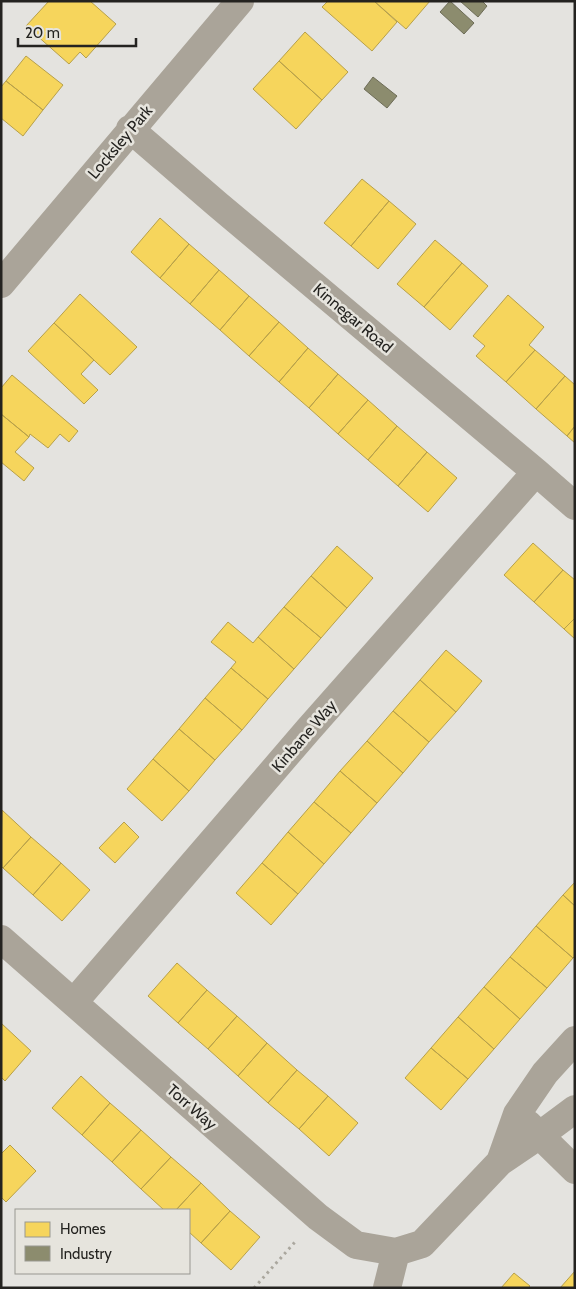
<svg xmlns="http://www.w3.org/2000/svg" width="576" height="1289" viewBox="0 0 576 1289" font-family="Cabin,sans-serif">
<style>
.homes{fill:#f6d55c;stroke:#b7a04a}
.industry{fill:#8c8c6e;stroke:#6d6c57}
.lines{fill:none;stroke-linecap:round;stroke-linejoin:round}
.path{stroke:#aaa79e;stroke-width:3;stroke-dasharray:2.5 4;stroke-linecap:butt}
.minor{stroke:#aaa499;stroke-width:28}
.labels{text-anchor:middle;dominant-baseline:central;stroke-width:5;stroke-linejoin:round;paint-order:stroke}
.street-label{font-size:16px;fill:#242320;stroke:#e6e4dd}
</style>
<rect width="100%" height="100%" fill="#e4e3df"/>
<path class="homes" d="M49 1H90L116 24 86 58 80 52 69 64 26 26Z
M328 1H374L397 22 372 51 322 7Z
M374 1H430L406 29Z
M305 32 348 72 322 100 279 61Z
M26 56 63 85 43 110 6 81Z
M279 61 322 100 296 129 253 89Z
M6 81 43 110 23 136 1 118V87Z
M362 179 389 201 351 246 324 223Z
M389 201 416 224 378 269 351 246Z
M160 218 189 244 160 278 131 252Z
M435 240 462 263 424 307 397 284Z
M189 244 219 270 190 304 160 278Z
M462 263 488 286 450 330 424 307Z
M219 270 249 296 220 330 190 304Z
M80 294 137 347 110 375 54 323Z
M508 295 544 327 529 345 535 350 506 382 476 356 485 346 473 336Z
M249 296 279 322 249 356 220 330Z
M279 322 308 348 279 382 249 356Z
M54 323 94 360 81 374 98 390 84 404 28 351Z
M308 348 338 374 309 408 279 382Z
M535 350 565 376 536 409 506 382Z
M338 374 368 400 338 434 309 408Z
M12 375 78 431 69 442 60 434 48 448 30 434 29 437 1 414V388Z
M565 376 575 385V426L567 436 536 409Z
M368 400 397 426 368 460 338 434Z
M1 414 29 437 15 452 34 468 24 481 1 462Z
M397 426 427 452 398 486 368 460Z
M575 426V443L567 436Z
M427 452 457 478 428 512 398 486Z
M533 543 563 570 534 602 504 575Z
M337 546 373 578 347 608 311 576Z
M563 570 575 580V618L564 629 534 602Z
M311 576 347 608 321 638 284 607Z
M284 607 321 638 294 669 258 637Z
M575 618V639L564 629Z
M228 622 253 643 258 637 294 669 268 699 231 668 236 662 211 642Z
M446 650 482 681 456 712 420 680Z
M231 668 268 699 242 730 205 698Z
M420 680 456 712 429 742 393 711Z
M205 698 242 730 215 760 179 729Z
M393 711 429 742 403 773 367 741Z
M179 729 215 760 189 791 153 759Z
M367 741 403 773 377 803 340 771Z
M153 759 189 791 162 821 127 789Z
M340 771 377 803 351 833 314 802Z
M314 802 351 833 324 864 288 832Z
M2 810 31 837 3 868 1 866Z
M124 822 139 837 115 863 99 848Z
M288 832 324 864 298 894 262 863Z
M31 837 61 863 33 895 3 868Z
M61 863 90 890 62 921 33 895Z
M262 863 298 894 271 925 236 893Z
M575 882V906L563 895Z
M563 895 575 906V956L573 958 536 926Z
M536 926 573 958 547 988 510 957Z
M510 957 547 988 520 1019 484 987Z
M177 963 207 990 178 1023 148 996Z
M484 987 520 1019 494 1049 458 1017Z
M207 990 237 1016 208 1049 178 1023Z
M237 1016 267 1043 238 1076 208 1049Z
M458 1017 494 1049 468 1079 431 1048Z
M1 1023 31 1051 5 1081 1 1077Z
M267 1043 297 1070 268 1103 238 1076Z
M431 1048 468 1079 441 1110 405 1078Z
M297 1070 328 1096 299 1129 268 1103Z
M81 1076 110 1103 82 1135 52 1108Z
M328 1096 358 1123 329 1156 299 1129Z
M110 1103 141 1130 112 1162 82 1135Z
M141 1130 171 1157 141 1189 112 1162Z
M10 1145 36 1171 6 1202 1 1197V1154Z
M171 1157 201 1183 176 1210H164L141 1189Z
M201 1183 230 1211 201 1243 189 1232V1210H176Z
M230 1211 260 1237 231 1270 201 1243Z
M575 1271V1288H560Z
M514 1273 530 1286 528 1288H501Z"/>
<path class="industry" d="M450 1 474 23 464 34 440 12Z
M460 1H482L487 6 478 17Z
M373 77 397 96 387 108 364 89Z"/>
<g class="lines">
<path class="path" d="M254 1288 295 1242"/>
<path class="minor" d="M130 129 217 204 536 472 575 506
M1 284 240 1
M1 939 318 1217 356 1245 396 1252 422 1244 500 1162 540 1135 575 1109
M74 1002 308 730 536 472
M528 1124 575 1170
M500 1162 517 1114 545 1073 575 1040
M387 1288 396 1252"/>
</g>
<g class="labels">
<g class="street-label">
<text transform="translate(120 142) rotate(-50)">Locksley Park</text>
<text transform="translate(353 318) rotate(40)">Kinnegar Road</text>
<text transform="translate(304 736) rotate(-49)">Kinbane Way</text>
<text transform="translate(192 1107) rotate(41)">Torr Way</text>
</g>
</g>
<rect width="576" height="1289" fill="none" stroke="#242320" stroke-width="5"/>
<rect x="15" y="1209" width="175" height="65" fill="#e6e4dd" stroke="#989791"/>
<rect x="25" y="1222" width="25" height="15" fill="#f6d55c" stroke="#989791"/>
<text x="60" y="1234" font-size="15" fill="#242320">Homes</text>
<rect x="25" y="1246" width="25" height="15" fill="#8c8c6e" stroke="#989791"/>
<text x="60" y="1259" font-size="15" fill="#242320">Industry</text>
<path d="M18 38v8h118v-8" fill="none" stroke="#242320" stroke-width="2.5"/>
<text x="25" y="38" font-size="15" fill="#242320" stroke="#e6e4dd" stroke-width="4" paint-order="stroke">20 m</text>
</svg>
